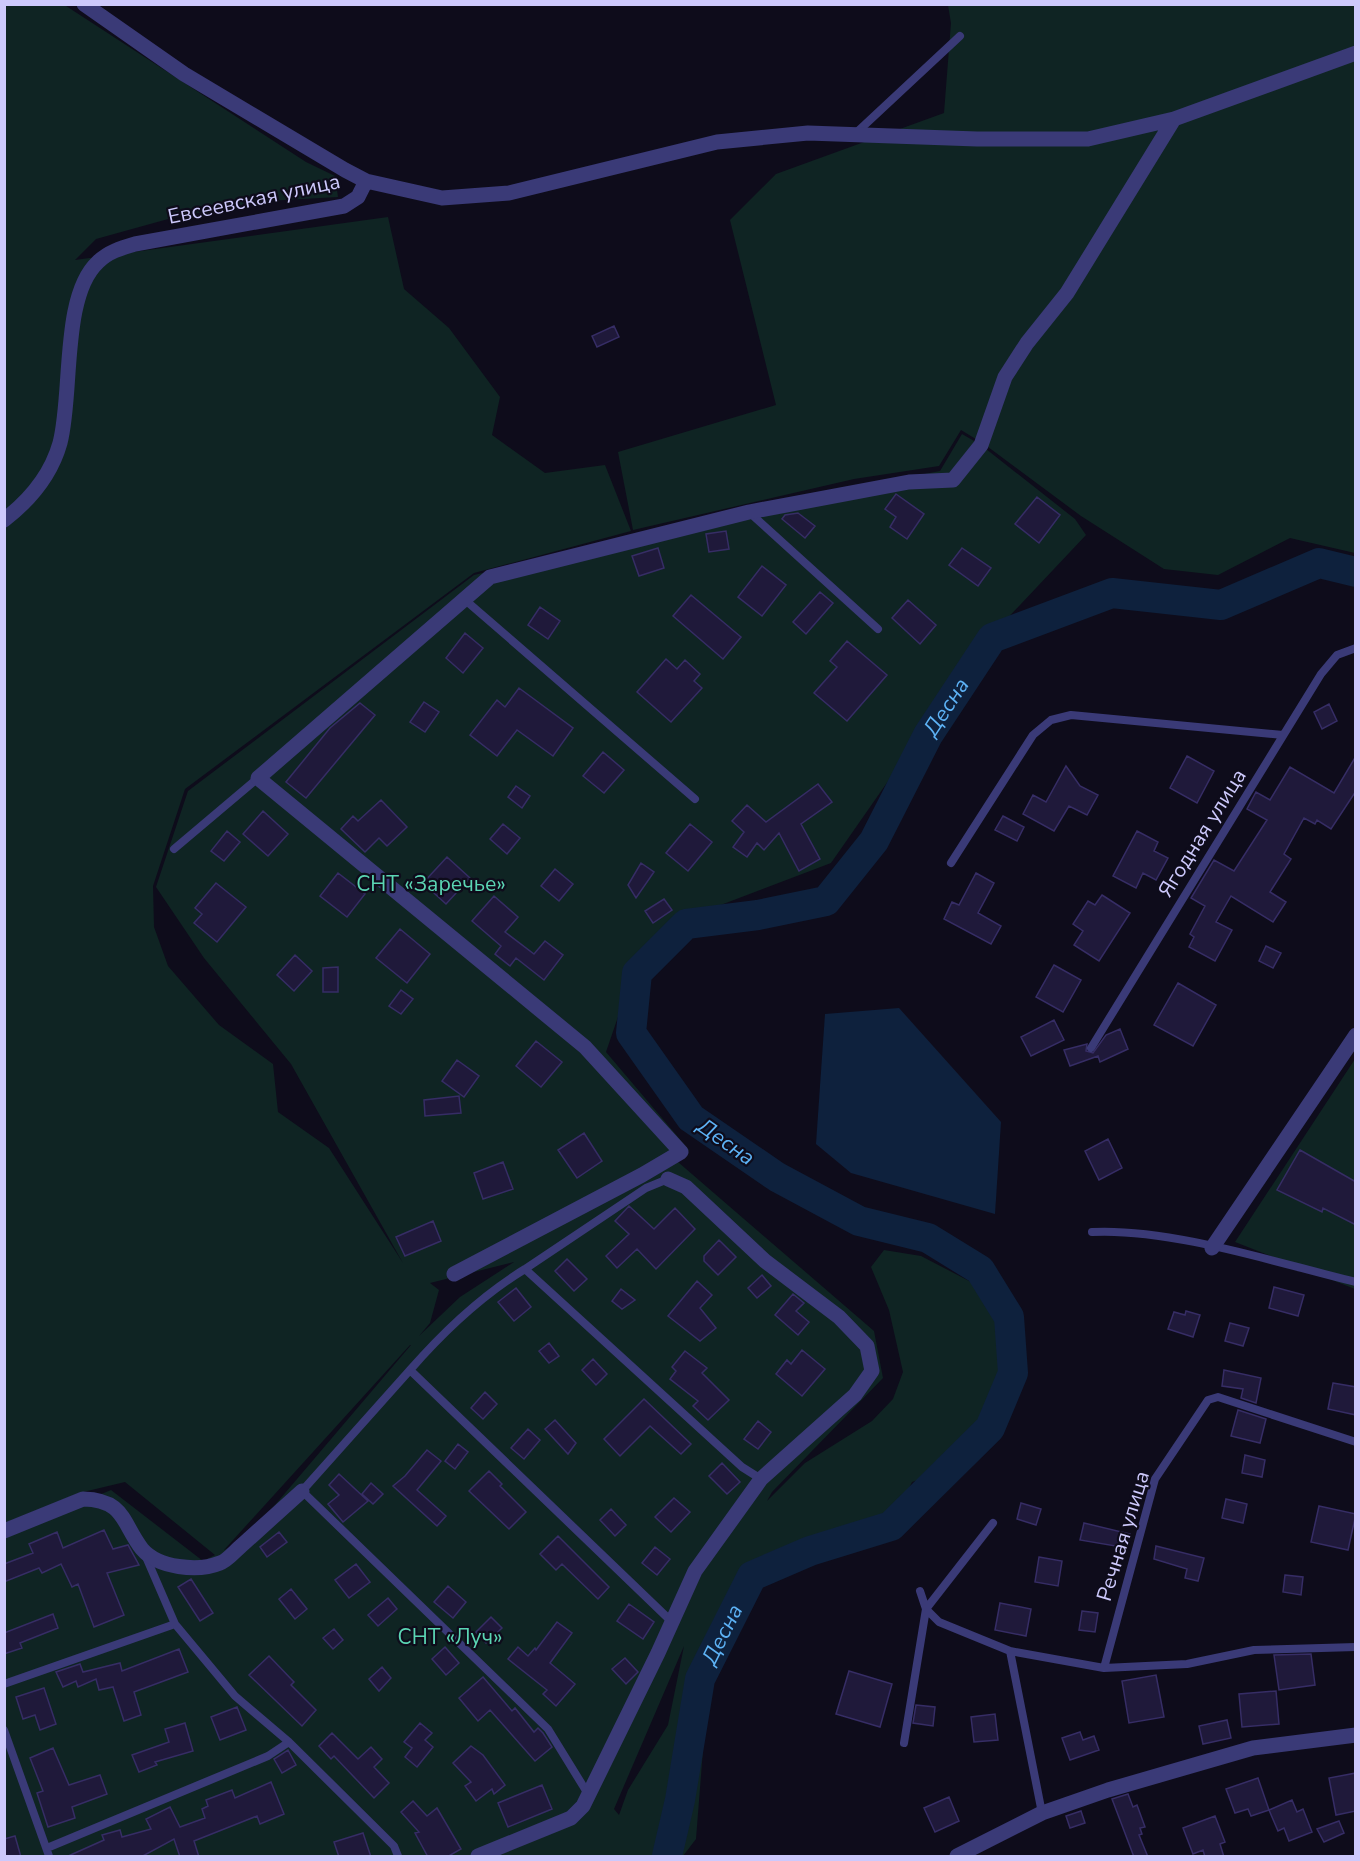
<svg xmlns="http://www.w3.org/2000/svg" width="1360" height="1861" viewBox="0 0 1360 1861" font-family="'Nunito Sans',sans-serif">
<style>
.green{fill:#0f2423;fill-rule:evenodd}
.water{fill:#0e213d}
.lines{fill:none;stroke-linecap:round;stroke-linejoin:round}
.river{stroke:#0e213d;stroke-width:30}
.building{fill:#1f193a;stroke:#362d65;stroke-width:1.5}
.service{stroke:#3a3a77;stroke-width:8}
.minor{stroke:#3a3a77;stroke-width:15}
.labels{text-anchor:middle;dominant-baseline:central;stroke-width:4.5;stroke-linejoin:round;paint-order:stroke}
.street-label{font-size:21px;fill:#cdc9fc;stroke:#0e0c1b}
.park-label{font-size:21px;fill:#5bd6b4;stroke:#0e0c1b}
.water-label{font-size:22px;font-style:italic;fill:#5db2f5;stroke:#0e0c1b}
</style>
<rect width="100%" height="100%" fill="#0e0c1b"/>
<path class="green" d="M63 4 306 162 335 176 338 197 267 201 179 216 96 239 75 260 388 217 404 289 449 328 500 397 492 435 545 473 605 465 631 531 474 573 185 789 153 886 154 927 168 966 219 1025 273 1064 278 1112 329 1148 403 1263 291 1064 204 958 156 887 188 791 474 575 790 500 940 471 962 434 981 445 1075 519 1086 535 985 642 831 863 684 919 634 970 606 1052 689 1150 678 1162 874 1331 883 1378 772 1492 767 1501 805 1463 872 1421 893 1399 903 1372 889 1310 871 1267 884 1250 921 1256 971 1282 1000 1316 1005 1373 986 1426 955 1469 938 1484 926 1477 912 1482 902 1502 876 1527 800 1546 735 1595 713 1639 695 1685 703 1750 696 1839 683 1856H5V1534L111 1490 203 1561 215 1555 125 1482 79 1493 5 1523 4 5ZM514 1262 460 1297 419 1336 430 1323 439 1290 430 1283ZM411 1345 246 1539 224 1550 410 1345ZM684 1646 668 1725 628 1790 619 1815 614 1809Z
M948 5H1355V553L1290 538 1218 575 1164 569 1081 516 984 444 961 430 939 466 854 479 633 530 618 452 776 405 730 220 776 174 944 113 951 23Z
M1355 1059V1289L1235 1242Z"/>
<path class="water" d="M899 1008 1001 1122 995 1214 851 1173 816 1144 825 1014Z"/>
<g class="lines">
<path class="river" id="s1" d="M667 1856 680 1800 700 1679 752 1576 810 1551 891 1526 990 1428 1013 1373 1009 1317 980 1270 928 1238 859 1221 777 1177 691 1118 631 1033 637 973 686 924 758 915 826 901 874 841 928 735 992 638 1112 593 1221 605 1319 563 1356 572"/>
</g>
<path class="building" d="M614 326 619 337 597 347 592 336Z
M896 494 924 514 907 539 890 527 896 517 885 509Z
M1037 497 1060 515 1039 543 1015 524Z
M798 513 815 526 805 538 782 519 785 515Z
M726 531 729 549 709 552 706 534Z
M658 548 664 568 639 576 632 556Z
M962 548 991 568 978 586 949 565Z
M762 566 786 585 762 616 738 597Z
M820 592 833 603 806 634 793 622Z
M691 595 741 637 723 659 673 616Z
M908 600 936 625 920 644 892 618Z
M540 607 560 621 548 639 528 625Z
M465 633 483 648 463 673 446 658Z
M847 641 887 675 847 721 814 693 837 667 830 661Z
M666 659 677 669 685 660 700 674 694 681 702 688 671 722 637 692Z
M519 688 573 728 553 756 517 730 497 756 470 735 497 700 505 707Z
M424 702 439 712 425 732 410 722Z
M360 703 375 715 306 798 286 782 330 728Z
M1329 704 1337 721 1322 729 1314 712Z
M603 752 624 770 604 793 583 776Z
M1187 756 1214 771 1197 803 1170 788Z
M1356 756V791L1331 829 1317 820 1315 824 1304 818 1284 854 1291 859 1270 892 1286 902 1273 922 1231 896 1216 922 1232 930 1215 961 1189 947 1194 937 1190 934 1205 906 1191 898 1214 860 1234 871 1267 820 1247 809 1256 792 1270 800 1290 767 1334 793Z
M1066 766 1080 786 1098 795 1087 815 1069 806 1054 831 1023 814 1033 795 1046 802Z
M818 784 832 802 801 824 820 859 799 871 779 833 764 850 757 843 747 857 733 847 744 832 732 821 747 805 766 822Z
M516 786 530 796 522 808 508 797Z
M381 800 407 827 387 846 379 838 365 852 341 829 353 816 358 821Z
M263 811 288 834 268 856 243 834Z
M1003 816 1024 827 1017 841 995 830Z
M503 824 520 838 507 854 490 839Z
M690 824 712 842 688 871 666 853Z
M227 831 240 842 224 861 211 851Z
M1137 831 1158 842 1154 851 1168 858 1156 880 1143 873 1136 888 1113 876Z
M447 857 470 878 446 904 423 883Z
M641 863 654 872 636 898 628 885Z
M555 869 573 884 559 901 541 886Z
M338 873 365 894 347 917 320 896Z
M976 873 994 883 978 913 1001 926 991 944 944 919 952 902 959 905Z
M216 883 246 907 217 942 194 923 202 914 195 908Z
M1102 895 1130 913 1099 961 1074 945 1083 931 1073 924 1088 901 1095 905Z
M494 896 518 917 505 932 534 954 545 941 563 955 544 980 516 958 510 966 495 954 501 946 472 921Z
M664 899 672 910 653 923 645 911Z
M400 929 430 954 407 983 376 958Z
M1266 946 1281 953 1273 968 1259 961Z
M295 955 312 971 294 991 277 975Z
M1054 965 1081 980 1063 1012 1036 997Z
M338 967V992H323V968Z
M1178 983 1216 1005 1193 1046 1154 1025Z
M401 990 413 999 401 1014 389 1006Z
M1054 1020 1064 1040 1031 1056 1021 1037Z
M1120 1029 1128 1049 1100 1062 1098 1056 1070 1066 1064 1050 1087 1044 1086 1051 1093 1053 1106 1035Z
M536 1041 562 1062 541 1087 516 1066Z
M457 1060 479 1076 464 1097 442 1081Z
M459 1096 461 1113 425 1116 424 1100Z
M584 1133 602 1161 577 1178 558 1150Z
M1108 1139 1122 1168 1099 1180 1085 1151Z
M1300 1150 1356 1182V1225L1323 1208 1322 1212 1277 1190Z
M503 1162 513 1189 483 1199 474 1173Z
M629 1206 654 1229 675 1208 695 1229 656 1269 637 1249 617 1268 606 1256 629 1234 615 1221Z
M433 1221 441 1241 405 1256 396 1237Z
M719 1240 736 1257 718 1275 704 1261V1256Z
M567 1259 587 1279 574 1291 555 1271Z
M762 1275 771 1286 757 1298 748 1288Z
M697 1281 712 1295 700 1308 716 1328 700 1341 668 1316Z
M1274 1287 1304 1295 1298 1316 1269 1308Z
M516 1288 531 1307 514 1321 498 1302Z
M621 1289 635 1300 622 1309 612 1301Z
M793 1294 804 1303 796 1311 809 1322 798 1335 775 1315Z
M1186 1311 1200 1315 1193 1337 1168 1329 1174 1312 1185 1315Z
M1230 1323 1249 1328 1243 1346 1225 1341Z
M549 1343 559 1356 549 1363 539 1351Z
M802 1350 825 1369 802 1396 776 1374 787 1360 791 1364Z
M685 1351 707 1368 702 1373 729 1400 708 1420 693 1406 698 1401 670 1379 676 1371 672 1367Z
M593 1359 607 1374 596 1385 582 1370Z
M1224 1370 1261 1378 1256 1403 1241 1398 1243 1389 1222 1386Z
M1333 1383 1356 1387V1415L1328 1409Z
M485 1392 497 1404 483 1419 471 1408Z
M644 1399 691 1444 681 1454 650 1426 620 1456 604 1439Z
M1238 1410 1266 1419 1260 1443 1231 1436Z
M555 1420 576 1443 568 1454 545 1429Z
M758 1421 771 1432 758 1449 744 1439Z
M528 1429 540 1440 524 1459 511 1448Z
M458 1444 468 1452 455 1469 445 1461Z
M427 1450 441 1461 417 1490 446 1516 437 1526 393 1486 405 1476Z
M1245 1455 1265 1460 1262 1477 1242 1473Z
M722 1463 740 1482 727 1494 709 1476Z
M489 1471 502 1484 500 1486 526 1512 509 1529 469 1491Z
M339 1474 368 1501 343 1522 328 1504 339 1495 329 1485Z
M371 1483 383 1494 373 1504 362 1494Z
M674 1498 690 1512 671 1532 655 1517Z
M1226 1499 1247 1504 1243 1523 1222 1518Z
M1021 1503 1041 1509 1036 1525 1017 1519Z
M1319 1506 1356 1514 1348 1550 1311 1542Z
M611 1509 626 1525 615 1536 600 1520Z
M1084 1523 1130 1534 1127 1548 1080 1540Z
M104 1530 113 1549 128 1545 139 1565 107 1573 124 1615 94 1627 78 1584 72 1587 61 1564 42 1573 39 1568 4 1582V1564L33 1553 29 1544 57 1532 63 1548Z
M279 1532 287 1542 267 1557 260 1547Z
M558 1536 609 1587 598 1599 562 1564 556 1570 540 1554Z
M1156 1546 1204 1558 1198 1581 1185 1578 1187 1569 1154 1559Z
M655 1547 670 1559 657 1575 642 1563Z
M1039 1557 1062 1561 1058 1586 1035 1582Z
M356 1564 370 1582 349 1598 335 1580Z
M1285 1575 1303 1577 1301 1595 1283 1592Z
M191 1579 213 1613 200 1621 178 1587Z
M448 1586 466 1602 453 1618 434 1602Z
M291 1589 307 1609 295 1619 279 1599Z
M388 1598 397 1609 378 1626 368 1615Z
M1000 1603 1031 1609 1026 1636 995 1630Z
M629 1604 654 1622 643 1639 617 1621Z
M1082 1611 1098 1613 1095 1632 1079 1630Z
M53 1614 58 1628 20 1643 22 1648 4 1654V1633Z
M491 1617 502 1628 486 1643 476 1632Z
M557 1622 572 1633 550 1663 575 1684 556 1706 543 1694 547 1690 508 1659 518 1647 528 1656 535 1648 536 1650Z
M334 1629 343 1640 333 1649 323 1638Z
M445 1647 459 1663 446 1675 432 1659Z
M179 1649 188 1672 134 1692 141 1715 124 1721 113 1687 99 1690 96 1679 78 1687 76 1681 63 1687 56 1672 80 1664 83 1672 120 1663 122 1671Z
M1311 1654 1315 1685 1279 1690 1274 1655Z
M269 1656 294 1682 291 1685 316 1710 302 1726 249 1675Z
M625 1658 638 1672 626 1684 612 1669Z
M382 1667 391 1678 379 1691 369 1679Z
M849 1671 892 1684 880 1727 836 1714Z
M1156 1675 1164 1717 1129 1723 1122 1681Z
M483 1677 512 1711 515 1708 534 1732 538 1728 543 1733 552 1747 535 1761 490 1710 478 1721 459 1698Z
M44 1688 56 1724 40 1730 35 1715 23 1719 16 1697Z
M1276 1691 1279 1724 1242 1727 1239 1694Z
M916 1705 935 1707 933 1726 913 1723Z
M237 1707 246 1730 220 1740 211 1717Z
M995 1714 998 1740 974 1742 971 1717Z
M1227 1720 1231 1738 1203 1744 1199 1726Z
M185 1723 193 1751 155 1762 157 1765 139 1772 132 1755 169 1742 165 1729Z
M420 1723 432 1733 425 1740 433 1747 417 1767 405 1757 412 1748 404 1742Z
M1080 1732 1083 1740 1094 1736 1099 1750 1070 1760 1062 1738Z
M332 1733 358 1759 371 1747 382 1759 374 1767 389 1783 374 1798 334 1756 331 1759 319 1746Z
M471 1746 483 1755 505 1785 494 1794 492 1789 476 1801 465 1786 471 1782 453 1763Z
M53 1748 69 1785 100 1775 107 1794 72 1807 75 1818 48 1827 37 1793 43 1791 30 1758Z
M288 1750 296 1765 282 1773 274 1759Z
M1356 1773V1811L1336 1815 1329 1778Z
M1258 1778 1269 1810 1251 1816 1248 1809 1235 1813 1226 1789Z
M271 1782 284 1814 260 1824 257 1816 194 1841 199 1857H180L174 1839 141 1857H66L104 1840 102 1835 120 1830 122 1837 151 1829 146 1819 170 1807 180 1827 205 1818 202 1809 208 1806 206 1800 232 1790 235 1798Z
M542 1785 552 1809 508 1827 498 1803Z
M1128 1794 1133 1807 1137 1805 1145 1827 1140 1828 1142 1834 1139 1835 1148 1857H1134L1112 1799Z
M949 1797 959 1821 935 1832 924 1808Z
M1292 1800 1297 1812 1303 1809 1312 1832 1289 1841 1284 1828 1278 1831 1269 1810Z
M413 1801 427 1816 437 1808 461 1849 447 1857H428L415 1833 419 1832 401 1812Z
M1081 1811 1085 1823 1070 1828 1066 1816Z
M1215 1816 1225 1842 1220 1844 1224 1857H1205L1203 1850 1193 1854 1183 1828Z
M1339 1821 1344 1833 1324 1842 1317 1829Z
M363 1833 371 1857H339L334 1842Z
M15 1836 21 1857H4V1839Z"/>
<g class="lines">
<path class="service" d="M856 133 960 36
M750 513 878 629
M464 599 695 799
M174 849 258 778
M951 863 1033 735 1051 720 1071 715 1283 735
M1091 1048 1321 674 1337 655 1356 648
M668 1179 646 1188 525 1269 742 1467 761 1479
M1092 1232C1171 1228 1277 1263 1356 1282
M525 1269C481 1296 444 1331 410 1370L671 1621
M410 1370 302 1491 548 1729 588 1794
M993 1523 926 1609 939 1622 1010 1651 1042 1813
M146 1557 175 1624 235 1696 289 1742 394 1846 398 1856
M1010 1651 1104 1668 1187 1664 1254 1650 1356 1647
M1104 1668 1155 1479 1208 1400 1218 1397 1356 1442
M4 1684 175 1624
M4 1730 49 1856
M904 1743 926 1609 920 1591
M47 1848 268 1756 289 1742"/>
<path class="minor" d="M84 4 184 74 345 170 366 181 442 198 509 193 717 142 808 133 977 139H1088L1174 119 1356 53
M4 520C30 500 51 475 60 443 73 394 61 296 98 262 108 252 121 248 135 244L344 206 358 197 366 181
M1212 1248 1356 1035
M454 1274 642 1175 681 1152 585 1047 258 778 490 577 749 512 909 482 953 480 981 445 1005 377 1027 343 1067 293 1174 119
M4 1531 83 1499C125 1500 122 1523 142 1549 158 1568 198 1572 220 1563 227 1561 235 1551 241 1546 261 1528 282 1509 302 1491
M478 1856 571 1818 583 1806 658 1653 695 1571 761 1479 855 1395 872 1371 867 1346 839 1317 765 1261 686 1187 668 1179
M957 1856 1042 1813 1108 1790 1253 1748 1356 1735"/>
</g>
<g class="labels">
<g class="street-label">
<text transform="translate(254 199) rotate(-12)">Евсеевская улица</text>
<text transform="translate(1202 833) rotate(-58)">Ягодная улица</text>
<text transform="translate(1123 1536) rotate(-73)">Речная улица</text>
</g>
<g class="park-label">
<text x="431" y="884">СНТ «Заречье»</text>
<text x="450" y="1637">СНТ «Луч»</text>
</g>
<g class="water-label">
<text stroke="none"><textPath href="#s1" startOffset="1688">Десна</textPath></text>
<text transform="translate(726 1142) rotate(35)">Десна</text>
<text stroke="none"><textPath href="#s1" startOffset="230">Десна</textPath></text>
</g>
</g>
<rect width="1360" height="1861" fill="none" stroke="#cdc9fc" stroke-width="12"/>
</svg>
